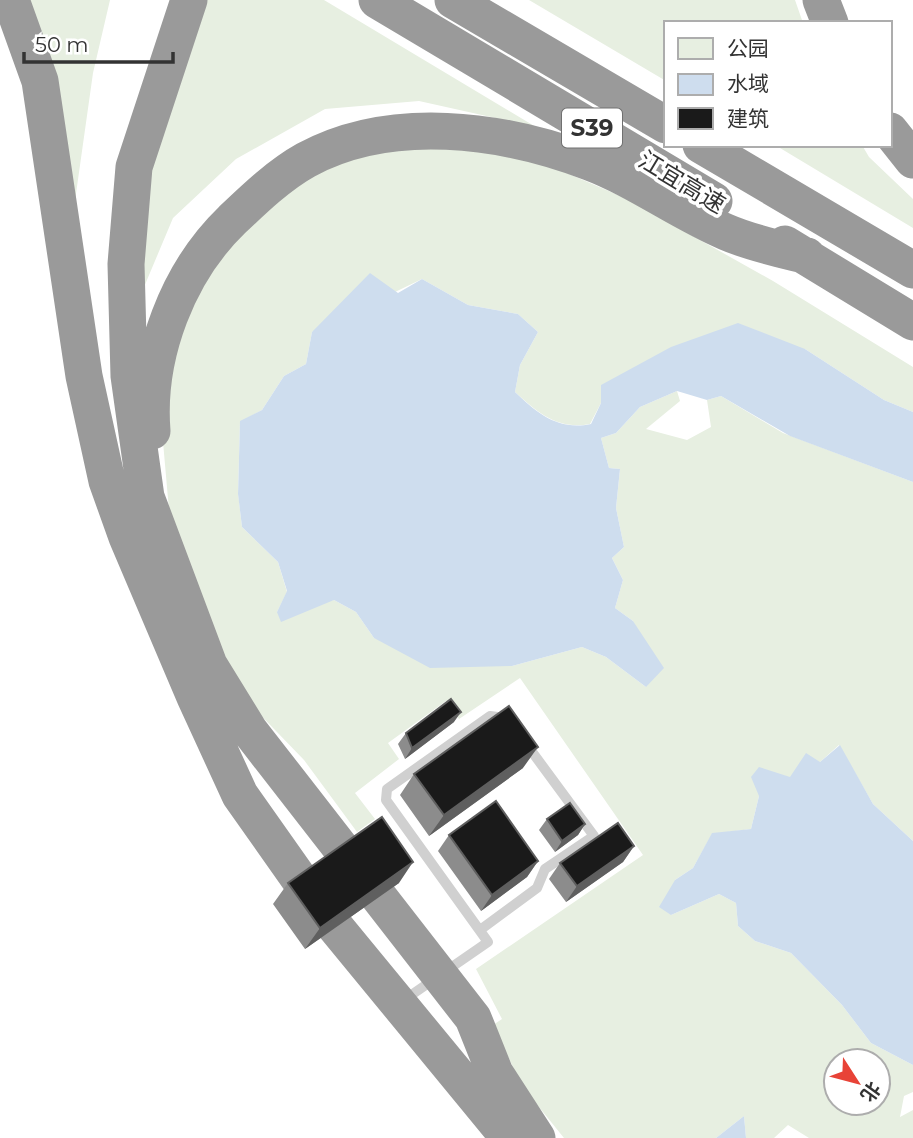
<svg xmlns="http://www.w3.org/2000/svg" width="913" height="1138" viewBox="0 0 913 1138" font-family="Montserrat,'Noto Sans SC',sans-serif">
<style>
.green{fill:#e7efe1;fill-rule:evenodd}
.water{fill:#ceddee}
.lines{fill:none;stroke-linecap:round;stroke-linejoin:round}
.service{stroke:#d0d0d0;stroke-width:10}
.motorway{stroke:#9a9a9a;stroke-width:37}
.wall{fill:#8c8c8c}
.shaded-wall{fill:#5f5f5f}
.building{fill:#1a1a1a;stroke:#5f5f5f;stroke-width:2}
.labels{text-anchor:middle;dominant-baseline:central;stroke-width:7;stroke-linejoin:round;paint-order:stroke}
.shield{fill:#fff;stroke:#707070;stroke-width:2}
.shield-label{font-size:23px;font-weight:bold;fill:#333}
.street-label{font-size:24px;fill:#333;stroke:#fff}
</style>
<rect width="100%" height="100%" fill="#fff"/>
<path class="green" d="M18 0H110L93 73 72 222Z
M199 0H324L536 127 419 101 325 109 236 159 173 218 131 318 134 225Z
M529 0H795L803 23H666V81Z
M391 142 471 144 541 162 625 198 773 281 913 367V412L884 400 805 349 601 403 590 424C558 430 538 413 515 392L520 365 538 332 518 314 468 305 422 279 312 332 306 364 284 376 262 410 240 422 238 493 242 527 278 562 287 592 277 612 334 600 356 612 374 638 512 666 582 647 606 657 646 687 633 621 615 608 623 580 612 558 624 547 616 508 620 469 609 468 601 438 616 433 640 407 677 391 680 401 646 429 687 440 711 427 707 400 721 396 783 433 913 482V841L873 804 839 745 820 762 759 796 751 829 712 834 693 868 675 880 671 915 719 894 736 903 738 926 755 941 791 953 842 1005 871 1043 913 1065V1092L904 1096 900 1117 913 1110V1138H809L788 1125 774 1138H746L744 1116 716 1138H564L522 1086 493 1025 502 1019 476 969 643 855 520 678 459 719 446 701 388 743 399 759 355 793 375 819 357 832 304 760 247 701 185 586 169 510 161 419 170 349 236 224 310 171ZM836 1061H878V1103H836Z
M775 145H862L869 157 913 199V228Z"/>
<path class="water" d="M370 273 398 293 422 279 468 305 518 314 538 332 520 365 515 392C537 413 558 431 591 424L601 403V385L671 347 738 323 805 349 884 400 913 412V482L790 436 721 396 707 400 677 391 640 407 616 433 601 438 609 468 620 469 616 508 624 547 612 558 623 580 615 608 633 621 664 668 646 687 606 657 582 647 512 666 430 668 374 638 356 612 334 600 281 622 277 612 287 591 278 562 242 527 238 494 240 421 262 410 284 376 306 364 312 332Z
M840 745 873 804 913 841V1065L871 1043 842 1005 791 953 755 941 738 926 736 903 719 894 671 915 659 907 675 880 693 868 712 833 751 829 759 796 751 777 759 767 790 777 806 753 820 762Z
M744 1116 746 1138H716Z"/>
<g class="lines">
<path class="service" d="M480 930 537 888 545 869 594 836 527 745
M404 1000 488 942 386 800 387 789 490 716 505 718"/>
<path class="motorway" d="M11 0 40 81 84 376 107 481 127 537 195 697 240 795 319 907 509 1138
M189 0 134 167 126 264 129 376 146 497 209 665 249 730 473 1018 495 1073 537 1138
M377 0 714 201
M453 0 666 125
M821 0 830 23
M890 131 913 160
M701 145 913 270
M785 244 913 322
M152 431C146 355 178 272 232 220 254 199 279 175 306 160 391 114 502 129 589 162 637 180 679 212 726 232 751 243 780 249 807 256"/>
</g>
<path class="wall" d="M454 722 405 759 398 744 406 733Z
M523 768 429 836 400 795 414 774Z
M547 819 585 824 578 835 555 852 539 830Z
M449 835 538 861 527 877 481 911 438 851Z
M634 846 623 862 566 902 549 879 560 863Z
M288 883H399L305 949 273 904Z"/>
<path class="shaded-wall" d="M461 712 454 722 405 759 412 748Z
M538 747 523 768 429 836 444 815Z
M585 824 578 835 555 852 562 841Z
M634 846 623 862 566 902 577 886Z
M538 861 527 877 481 911 492 895Z
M413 862 399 883 305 949 320 928Z"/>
<path class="building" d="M451 699 461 712 412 748 406 733Z
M509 706 538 747 444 815 414 774Z
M496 801 538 861 492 895 449 835Z
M570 803 585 824 562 841 547 819Z
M382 817 413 862 320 928 288 883Z
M618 823 634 846 577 886 560 863Z"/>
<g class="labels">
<rect class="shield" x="562" y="108.5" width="60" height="39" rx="5"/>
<g class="shield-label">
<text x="592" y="128">S39</text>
</g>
<g class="street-label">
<text transform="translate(682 182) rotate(31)">江宜高速</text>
</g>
</g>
<rect x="664" y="21" width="228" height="126" fill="#ffffff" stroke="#adadad" stroke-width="2"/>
<rect x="678" y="38" width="35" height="21" fill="#e7efe1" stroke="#adadad" stroke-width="2"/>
<text x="727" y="56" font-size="21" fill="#333333">公园</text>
<rect x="678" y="74" width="35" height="21" fill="#ceddee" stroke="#adadad" stroke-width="2"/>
<text x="727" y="91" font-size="21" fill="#333333">水域</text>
<rect x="678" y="108" width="35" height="21" fill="#1a1a1a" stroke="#adadad" stroke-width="2"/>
<text x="727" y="126" font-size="21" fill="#333333">建筑</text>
<g transform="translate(857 1082) rotate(126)"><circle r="33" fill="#ffffff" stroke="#adadad" stroke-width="2"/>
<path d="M0-5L12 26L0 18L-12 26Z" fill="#e84337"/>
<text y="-10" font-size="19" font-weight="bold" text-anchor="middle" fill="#333333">北</text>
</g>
<path d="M24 52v10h149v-10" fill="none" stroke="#333333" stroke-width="3.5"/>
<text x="35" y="52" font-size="21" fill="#333333" stroke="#ffffff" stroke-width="5" paint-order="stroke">50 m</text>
</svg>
